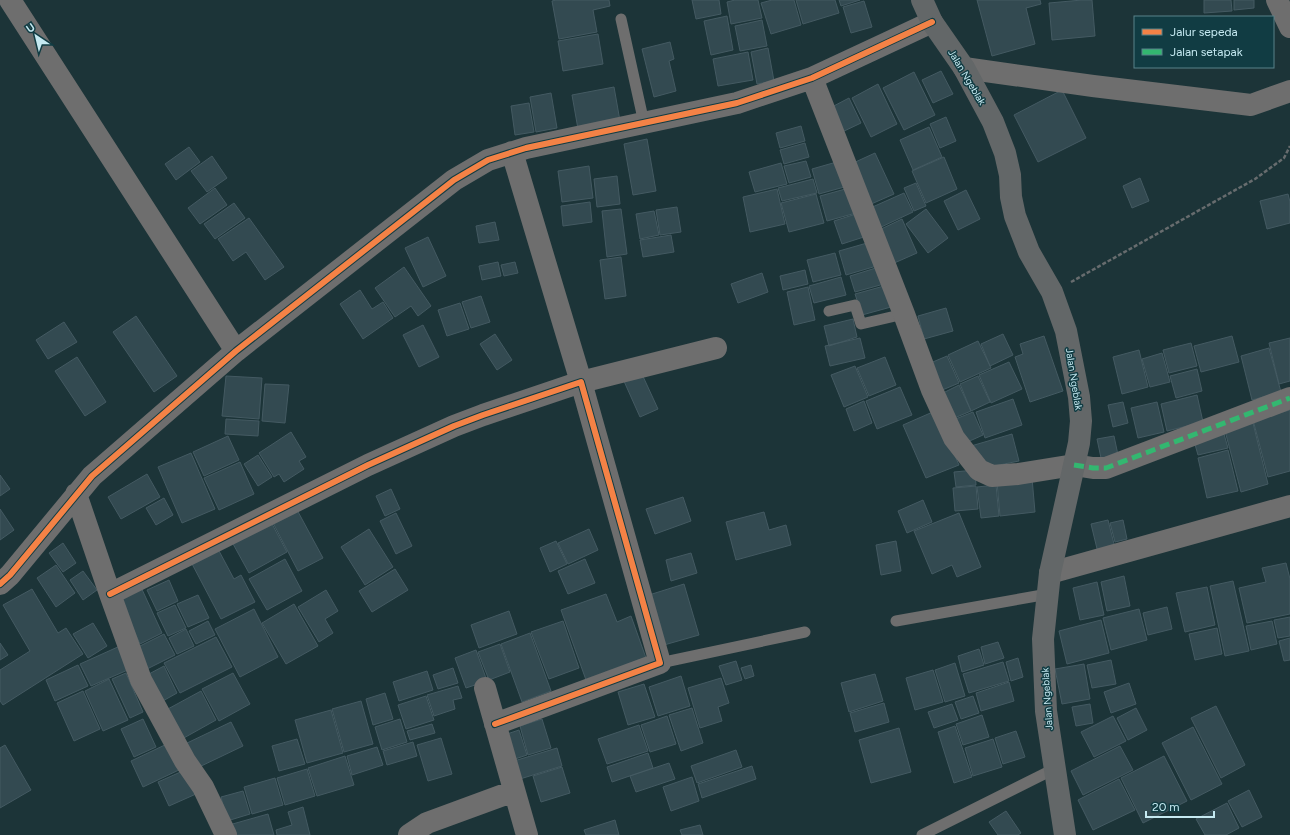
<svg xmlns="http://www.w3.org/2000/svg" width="1290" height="835" viewBox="0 0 1290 835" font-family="Figtree,sans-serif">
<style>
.building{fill:#334a51;stroke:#445a62}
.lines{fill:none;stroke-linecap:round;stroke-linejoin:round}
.path{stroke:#676c6e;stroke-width:2.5;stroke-dasharray:4 2;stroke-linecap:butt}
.lane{stroke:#6e6e6e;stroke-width:11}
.street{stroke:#6e6e6e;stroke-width:22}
.secondary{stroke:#636768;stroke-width:22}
.quiet{stroke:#33b770;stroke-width:5;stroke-dasharray:10 5;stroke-linecap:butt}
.cycleway-casing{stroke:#113c43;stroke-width:8}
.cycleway{stroke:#f48246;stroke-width:6}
.labels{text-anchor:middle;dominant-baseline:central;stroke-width:3;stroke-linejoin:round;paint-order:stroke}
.street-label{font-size:10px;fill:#c5e9f1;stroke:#113c43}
</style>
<rect width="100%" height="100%" fill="#1c3438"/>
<path class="building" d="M556 0H609L610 6 593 10 597 32 559 39 552 1Z
M692 0H719L721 14 696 19Z
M735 0H758L762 18 731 24 727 2Z
M772 0H794L801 25 771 34 761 3Z
M796 0H835L839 13 803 24Z
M839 0H860L841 6Z
M977 0H1040L1041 4 1026 8 1035 44 992 56Z
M1082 0H1092L1095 36 1052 40 1049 3Z
M1204 0H1231L1232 11 1204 13Z
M1234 0H1254V8L1234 10Z
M864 1 872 27 851 33 843 7Z
M727 16 733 50 711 55 704 21Z
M762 20 767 46 740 51 735 26Z
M598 34 603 64 563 71 558 41Z
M670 42 674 59 669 61 676 91 654 97 642 49Z
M768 48 774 81 757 84 751 52Z
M748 52 753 80 718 86 713 59Z
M941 71 953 94 933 103 922 80Z
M914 72 935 115 904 130 883 88Z
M878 84 897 124 871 137 852 98Z
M614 87 620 121 578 129 572 95Z
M1062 90 1086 138 1038 162 1014 115Z
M551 93 557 128 536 132 530 97Z
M849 98 861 123 840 133 828 109Z
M529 103 534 132 515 135 511 106Z
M946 117 956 141 940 148 930 124Z
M801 126 805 141 780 148 776 133Z
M929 127 942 157 913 170 900 140Z
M647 139 656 191 633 195 624 144Z
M805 143 809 157 784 164 780 150Z
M189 147 200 162 176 180 165 164Z
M875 153 894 194 869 205 851 164Z
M212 156 227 178 207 192 191 171Z
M944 157 957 189 926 203 912 171Z
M806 161 811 177 789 183 784 166Z
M840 161 848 186 819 194 812 169Z
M781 163 787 184 755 192 749 172Z
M589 166 593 198 562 202 558 171Z
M617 176 620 204 597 207 594 179Z
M1140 178 1149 201 1132 208 1123 186Z
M813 179 817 193 782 201 778 188Z
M916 183 926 206 914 211 904 188Z
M215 188 227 205 200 224 188 208Z
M849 188 856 213 827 221 820 196Z
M777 189 785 224 750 232 743 197Z
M966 190 980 219 958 230 944 201Z
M904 193 913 212 877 229 868 209Z
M816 194 824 223 789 232 781 203Z
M1288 194 1290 202V223L1267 229 1260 201Z
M590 202 592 222 563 226 561 206Z
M234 203 245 218 215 239 204 224Z
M677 207 681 232 660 235 656 210Z
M621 209 627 254 607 257 602 211Z
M926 209 948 238 928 253 906 224Z
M654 211 659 235 640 239 636 214Z
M862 212 870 235 842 244 834 221Z
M249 218 284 267 265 280 246 252 233 261 218 239Z
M902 219 917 253 892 264 877 231Z
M495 222 499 240 479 243 476 226Z
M671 235 674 252 643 257 640 240Z
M428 237 446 276 423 287 405 248Z
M874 241 880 265 846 275 839 251Z
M835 253 841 275 813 282 807 260Z
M621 257 626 296 605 299 600 260Z
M498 262 501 276 482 280 479 266Z
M515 262 518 273 504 276 501 265Z
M404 267 431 306 418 316 411 306 395 317 375 288Z
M879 267 884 284 855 292 850 276Z
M805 270 808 284 783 290 780 276Z
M762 273 768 292 738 303 731 284Z
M841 277 846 295 814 303 809 286Z
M884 286 891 307 862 315 855 294Z
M808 287 815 320 794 325 787 292Z
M360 290 372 309 383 302 393 318 363 339 340 304Z
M481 296 490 322 471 328 462 302Z
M460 303 469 329 447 336 438 310Z
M946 308 953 331 924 339 918 316Z
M136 316 177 376 154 392 113 332Z
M853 319 857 337 829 346 824 326Z
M64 322 77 342 48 359 36 340Z
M423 325 439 357 419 367 403 335Z
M495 334 512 360 497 370 480 344Z
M1003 334 1013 355 990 366 981 344Z
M1044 336 1063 391 1030 402 1015 357 1023 354 1020 344Z
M1232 336 1239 362 1201 372 1194 346Z
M860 338 865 358 830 366 825 346Z
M1290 338V381L1279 384 1269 343Z
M978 341 991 368 960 382 948 355Z
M1191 343 1197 366 1169 373 1163 350Z
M1269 348 1281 392 1252 400 1241 356Z
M1139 350 1148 387 1122 394 1113 357Z
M1162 353 1170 382 1150 387 1142 359Z
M947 356 959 383 940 391 928 364Z
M77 357 106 402 85 416 55 371Z
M885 357 896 385 869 396 857 368Z
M1009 362 1022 389 991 403 979 375Z
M855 366 868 397 844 407 831 375Z
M1197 369 1202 391 1176 398 1170 376Z
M641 372 658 409 640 417 623 379Z
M226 376 262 378 259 419 222 416Z
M978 376 990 402 971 411 960 384Z
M265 384 289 385 285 423 262 421Z
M959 385 971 411 952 419 941 394Z
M900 387 912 415 877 429 866 401Z
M1197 395 1203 422 1167 431 1161 404Z
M1013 399 1022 425 985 438 976 412Z
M864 401 872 423 854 431 846 409Z
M1123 402 1128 423 1113 427 1108 405Z
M1157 402 1164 432 1138 438 1131 408Z
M1290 410V471L1268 477 1253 420Z
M935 411 959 465 926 478 903 425Z
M973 412 983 435 963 444 953 420Z
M226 419 259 421 258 436 225 434Z
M1252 419 1268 484 1241 492 1224 427Z
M291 432 306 457 299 461 304 469 284 482 279 474 274 477 259 453Z
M1012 434 1019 461 984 468 971 446Z
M1224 434 1228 448 1198 455 1194 441Z
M228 436 239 460 204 476 193 452Z
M1114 436 1118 455 1101 458 1097 439Z
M1228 450 1238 491 1207 498 1198 458Z
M191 453 215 509 182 523 158 467Z
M258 455 272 477 258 486 244 464Z
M240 462 254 494 219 510 204 478Z
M975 470 976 485 956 487 954 472Z
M147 474 160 497 121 519 108 497Z
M0 475 10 489 0 496Z
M1032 478 1035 512 1000 516 997 482Z
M996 485 999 516 981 518 977 487Z
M976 486 978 509 955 511 953 488Z
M391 489 400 509 385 516 376 496Z
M683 497 691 521 655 534 646 509Z
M164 498 173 515 156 525 146 508Z
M923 500 932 522 907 533 898 511Z
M296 508 323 558 298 571 272 521Z
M0 509 14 530 0 540Z
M764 512 769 530 786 525 791 545 736 560 726 522Z
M396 513 412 546 396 554 380 521Z
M959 513 981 567 957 577 952 565 932 574 914 531Z
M1108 520 1116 552 1099 557 1091 524Z
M1123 520 1127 539 1115 542 1110 523Z
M271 522 287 552 249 573 232 542Z
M369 529 393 567 365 585 341 547Z
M589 529 598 550 568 564 558 543Z
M556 541 567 564 550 572 540 548Z
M896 541 901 571 881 575 876 545Z
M63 543 76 563 63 572 49 553Z
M218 549 234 579 241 575 255 602 221 619 191 562Z
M691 553 697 573 671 581 666 560Z
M285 559 302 591 267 610 249 579Z
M585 559 595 583 568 594 558 571Z
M1286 563 1290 579V614L1247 623 1239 588 1266 582 1262 568Z
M56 565 75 593 56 607 37 578Z
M395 569 408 590 372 612 359 591Z
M83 571 97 590 83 600 70 580Z
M1124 576 1130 606 1107 611 1101 582Z
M169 580 178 601 157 611 147 590Z
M1233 581 1249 651 1225 656 1210 586Z
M1097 582 1104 615 1080 620 1073 588Z
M684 584 699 635 664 645 649 595Z
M140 585 162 633 140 644 118 595Z
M1207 587 1215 625 1185 632 1176 593Z
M32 589 58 633 66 628 83 654 3 705 0 701V670L30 651 3 605Z
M326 590 338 611 325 619 333 633 319 642 298 607Z
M606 594 617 622 631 616 646 658 586 680 561 610Z
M198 595 209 618 188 627 177 604Z
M294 604 318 646 286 664 262 623Z
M175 605 186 628 168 636 157 613Z
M1167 607 1172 629 1148 635 1143 613Z
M254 609 278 657 240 677 215 629Z
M1139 609 1147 640 1111 650 1103 618Z
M509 611 517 634 479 648 471 625Z
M1290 617V636L1278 638 1274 620Z
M1101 620 1109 653 1067 664 1059 631Z
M208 621 215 635 196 644 189 631Z
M563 621 579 668 549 679 531 632Z
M1272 621 1277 644 1251 650 1246 626Z
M93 623 107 646 88 658 73 634Z
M1217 628 1222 654 1195 660 1189 634Z
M186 629 194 646 177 654 169 638Z
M530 633 551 691 522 702 501 644Z
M164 634 175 655 147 669 136 648Z
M216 637 232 667 180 693 164 663Z
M1290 638V660L1284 661 1279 641Z
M998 642 1004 658 985 664 981 647Z
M0 643 8 655 0 660Z
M500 644 510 672 489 680 478 652Z
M120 646 130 669 91 686 80 664Z
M979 649 984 665 962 672 958 656Z
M476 650 487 681 466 688 455 658Z
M1018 658 1023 677 1011 681 1006 662Z
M1111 660 1116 684 1092 688 1087 665Z
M736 661 742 680 726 685 719 666Z
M1003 662 1009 681 969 693 963 674Z
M955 663 965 696 945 702 935 670Z
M1084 664 1090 699 1062 704 1055 669Z
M78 665 88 686 55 701 46 680Z
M751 665 754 676 745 679 741 668Z
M164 666 177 693 161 702 147 675Z
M453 668 458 683 438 689 433 675Z
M933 670 943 702 915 710 906 678Z
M427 671 433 690 399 701 393 682Z
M126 673 143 712 130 718 112 679Z
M233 673 250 704 219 721 202 689Z
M875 674 883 701 849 712 841 683Z
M681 676 690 706 658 716 649 687Z
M721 678 729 703 718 707 722 721 700 728 688 688Z
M109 679 128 720 103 731 85 691Z
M1009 682 1014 701 981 711 976 693Z
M1129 683 1136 704 1111 713 1104 692Z
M644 684 655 717 628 725 618 692Z
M458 686 462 698 453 700 455 709 434 716 427 695Z
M83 691 100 729 74 741 57 703Z
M201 691 216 720 182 739 166 710Z
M385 693 393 719 373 725 366 699Z
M426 696 434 720 406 729 398 705Z
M973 696 979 713 961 719 955 702Z
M361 701 373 744 344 752 332 709Z
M884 703 889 722 855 732 850 713Z
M952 704 958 720 934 728 928 712Z
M1090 704 1093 723 1076 726 1072 707Z
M1216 706 1245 765 1221 778 1191 718Z
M692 708 703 743 681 751 669 715Z
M1136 708 1147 730 1128 740 1117 718Z
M331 710 343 753 307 763 295 720Z
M982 715 989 737 963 745 956 724Z
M667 716 676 744 650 752 641 725Z
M1113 716 1126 741 1094 757 1081 732Z
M143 719 156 747 134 757 121 729Z
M400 719 407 742 382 750 375 727Z
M542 719 551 748 528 755 520 726Z
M231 722 243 746 197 768 185 744Z
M432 724 435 733 410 740 407 731Z
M639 725 648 751 607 764 598 739Z
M955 726 972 777 954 783 938 732Z
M1193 727 1222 784 1191 800 1162 743Z
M899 728 911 772 871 783 859 740Z
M519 730 527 755 512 760 504 735Z
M1016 731 1025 757 1003 764 995 738Z
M441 738 452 774 428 781 417 745Z
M297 739 305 764 279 771 272 746Z
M993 739 1002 767 973 776 965 748Z
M413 742 417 756 387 765 383 751Z
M169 743 181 769 143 787 131 761Z
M5 745 31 790 0 808V748Z
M1120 746 1133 770 1083 795 1071 771Z
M377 747 383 765 352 775 347 756Z
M557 748 562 766 520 779 514 761Z
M736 750 742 767 697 783 691 766Z
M648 753 653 768 612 782 607 767Z
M345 756 354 785 317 796 308 768Z
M1164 756 1187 801 1143 823 1121 778Z
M669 763 675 779 636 792 630 776Z
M752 766 756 779 702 798 698 784Z
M562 767 570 793 541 802 533 776Z
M307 769 315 796 285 805 277 778Z
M185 770 196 794 169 806 158 782Z
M692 777 699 801 671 811 663 787Z
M275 778 283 805 252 814 244 787Z
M1119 779 1135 810 1093 830 1078 800Z
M1249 790 1262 817 1242 827 1228 801Z
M243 791 250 814 227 821 221 797Z
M1227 803 1239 828 1226 835H1205L1196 819Z
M303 807 310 835H277L276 830 292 825 288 812Z
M1006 811 1021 833 1018 835H998L989 822Z
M268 814 274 835H231L229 825Z
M615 820 619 835H586L584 830Z
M700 825 703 835H682L680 830Z"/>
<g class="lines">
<path class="path" d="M1071 282 1255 179 1284 158 1290 146"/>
<path class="lane" d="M621 19 644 123
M829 311 855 305 861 324 904 314
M896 621 1048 594
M660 663 805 632
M922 835 1054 769"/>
<path class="street" d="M10 0 236 351
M1277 0 1290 27
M964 68 1093 86 1251 105 1290 91
M812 78 904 314 932 390 954 438 979 470 992 476 1018 474 1074 465 1093 468H1106L1290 398
M512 152 581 382 716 348
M76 494 110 594 141 680 185 761 203 787 226 835
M1050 573 1290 506
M0 584 10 575 92 476 236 351 454 180 488 160 526 148 737 103 812 78 932 22
M110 594 368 465 454 426 483 415 581 382 660 663 495 724
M485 688 527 835
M409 835 427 823 514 791"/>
<path class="secondary" d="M922 0 932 22 964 68 993 122 1005 153 1010 175 1011 197 1015 216 1029 252 1052 292 1066 331 1079 397 1081 421 1079 443 1050 573 1043 639 1046 711 1065 835"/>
<path class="quiet" d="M1074 465 1093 468H1106L1290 398"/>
<g class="cycleway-casing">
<path id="cycleway" d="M0 584 10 575 92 476 236 351 454 180 488 160 526 148 737 103 812 78 932 22
M110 594 368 465 454 426 483 415 581 382 660 663 495 724"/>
</g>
<use href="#cycleway" class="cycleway"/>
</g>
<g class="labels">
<g class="street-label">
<text transform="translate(967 77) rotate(59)">Jalan Ngeblak</text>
<text transform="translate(1074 379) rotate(81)">Jalan Ngeblak</text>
<text transform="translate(1047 699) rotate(-94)">Jalan Ngeblak</text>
</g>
</g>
<rect x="1134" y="16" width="140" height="52" fill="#113c43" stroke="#598189"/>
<rect x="1142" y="29" width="20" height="6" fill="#f48246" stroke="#598189"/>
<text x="1170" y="36" font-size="12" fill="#c5e9f1">Jalur sepeda</text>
<rect x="1142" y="49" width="20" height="6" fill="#33b770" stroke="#598189"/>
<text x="1170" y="56" font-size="12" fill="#c5e9f1">Jalan setapak</text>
<g transform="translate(36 36) rotate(325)" stroke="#113c43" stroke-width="3" paint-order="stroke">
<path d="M0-3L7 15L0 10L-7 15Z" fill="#c5e9f1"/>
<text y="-6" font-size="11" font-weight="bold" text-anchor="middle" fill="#c5e9f1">U</text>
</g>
<path d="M1146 811v6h68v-6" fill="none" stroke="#c5e9f1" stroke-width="2"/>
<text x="1152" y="811" font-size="12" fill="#c5e9f1" stroke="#113c43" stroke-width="3" paint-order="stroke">20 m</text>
</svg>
